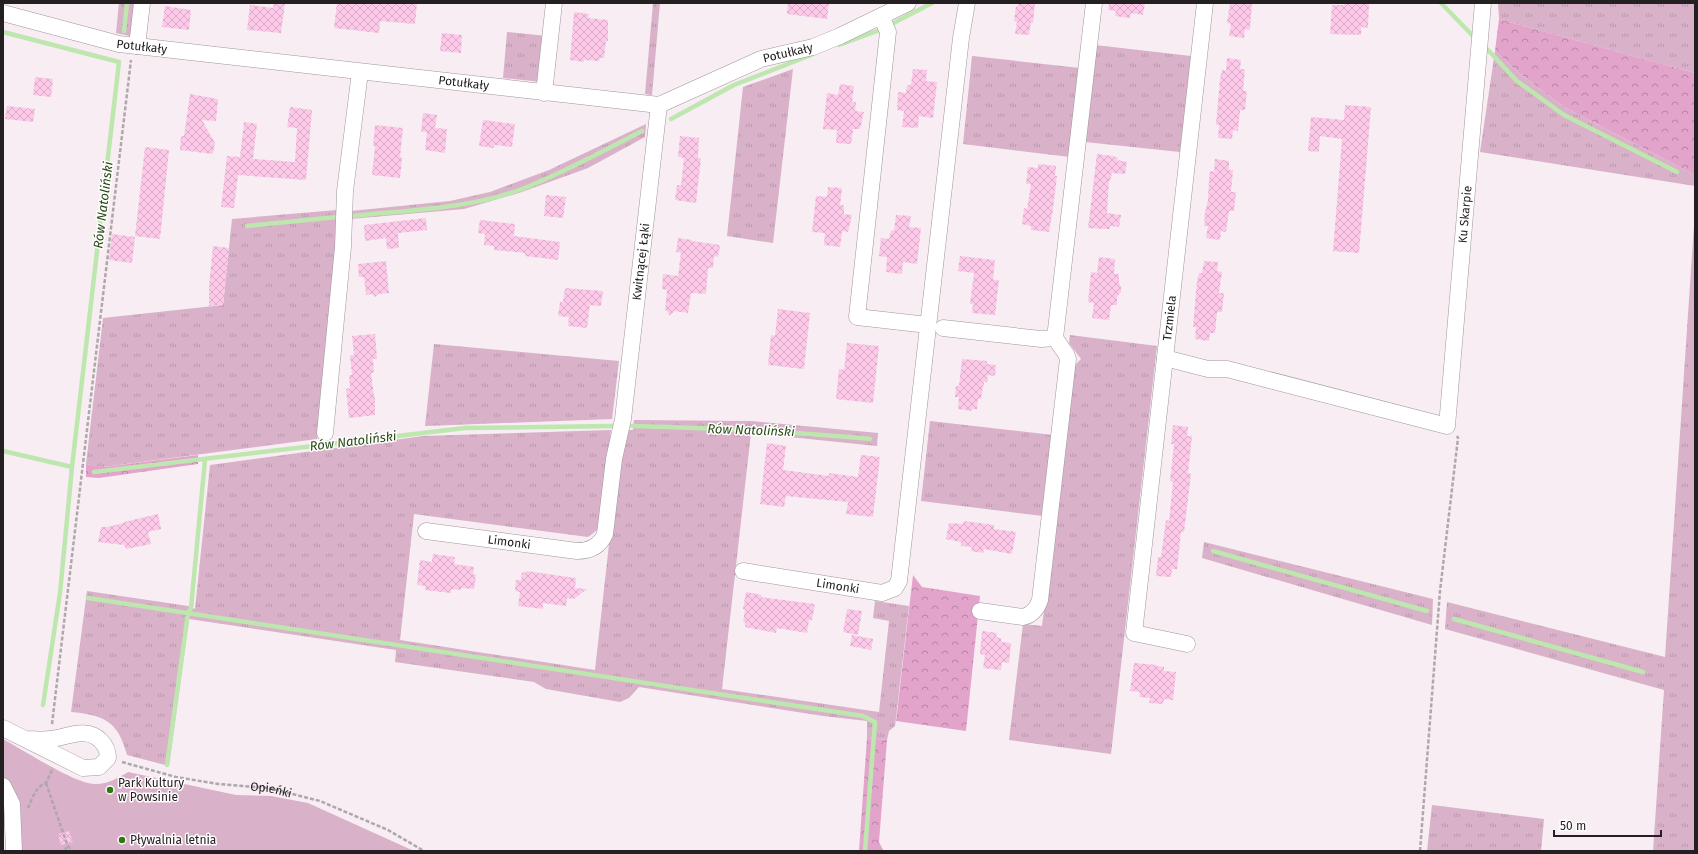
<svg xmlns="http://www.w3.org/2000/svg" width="1698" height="854" viewBox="0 0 1698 854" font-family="'Fira Sans',sans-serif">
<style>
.grass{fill:url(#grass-tufts)}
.forest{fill:url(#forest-crowns)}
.pitch{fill:#d9b1c9}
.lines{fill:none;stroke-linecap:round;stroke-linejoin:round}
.stream{stroke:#bde7af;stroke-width:4.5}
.building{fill:url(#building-cross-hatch)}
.minor-casing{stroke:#9f969b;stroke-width:17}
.path{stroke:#afa7ac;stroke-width:2.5;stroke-dasharray:4 2;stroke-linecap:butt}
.minor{stroke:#fff;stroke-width:16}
.poi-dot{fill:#347614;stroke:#fffdfe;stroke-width:1.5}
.labels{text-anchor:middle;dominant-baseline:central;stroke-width:3;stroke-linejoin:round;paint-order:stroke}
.street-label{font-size:12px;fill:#242022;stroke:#fffdfe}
.poi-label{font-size:12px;fill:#242022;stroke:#fffdfe;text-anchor:start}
.water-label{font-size:13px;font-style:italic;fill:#244b14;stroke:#fffdfe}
</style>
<defs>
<pattern id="grass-tufts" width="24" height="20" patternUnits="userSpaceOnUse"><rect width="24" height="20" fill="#d9b1c9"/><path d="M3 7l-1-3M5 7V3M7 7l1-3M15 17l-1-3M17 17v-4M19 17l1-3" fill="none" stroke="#ba98ac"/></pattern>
<pattern id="forest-crowns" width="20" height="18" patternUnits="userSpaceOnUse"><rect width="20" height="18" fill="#e3a4cb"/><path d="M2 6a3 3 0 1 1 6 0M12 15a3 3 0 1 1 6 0" fill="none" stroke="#b885a4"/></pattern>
<pattern id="building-cross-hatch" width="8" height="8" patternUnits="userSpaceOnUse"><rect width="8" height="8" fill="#fdc9e9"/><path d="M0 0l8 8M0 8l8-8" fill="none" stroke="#d9acc8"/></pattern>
</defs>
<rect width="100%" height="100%" fill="#f7edf3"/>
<path class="grass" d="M119 3H138L135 37 116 33Z
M653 3H660L652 95 645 94Z
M1498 3H1695V73L1499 19Z
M507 32 547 36 542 82 503 78Z
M1095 45 1191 56 1180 152 1085 142Z
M1495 51 1519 73 1564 107 1695 175V186L1480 152Z
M972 56 1080 68 1070 157 963 144Z
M793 69 773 243 727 236 743 87Z
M646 124 645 137 588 168 519 193 464 209 350 219 351 211 450 201 490 192 549 170Z
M337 210 340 220 317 439 103 467 86 464 103 318 223 305 232 219Z
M1695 210V851H1653L1664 690 1445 629 1447 602 1665 657Z
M1070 335 1157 346 1111 754 1009 740 1023 624 1042 626 1073 367 1081 359 1069 343Z
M434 344 619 361 612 419 425 426Z
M634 420 752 421 878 433 877 446 751 433 722 689 879 712 889 621 873 618 875 601 909 606 895 726 889 731 887 740 867 738V721L823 716 639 687 629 698 620 702 546 689 534 682 395 662 396 650 189 619 169 766 127 755C118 721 104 715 71 712L87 591 188 606 195 609 210 465 423 436 611 430 601 527 588 537 414 514 400 640 595 670 610 535 625 430H633Z
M930 421 1053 435 1043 516 921 501Z
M1204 542 1433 599 1432 625 1202 558Z
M1432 805 1544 819 1541 851H1427Z"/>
<path class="forest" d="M1499 19 1695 73V175L1564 107 1519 73 1495 51Z
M198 455V464L99 478 86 477V464L104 467Z
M913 575 922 587 980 596 966 731 896 721Z
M867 738 887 740 879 842 883 850 882 851H859Z"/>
<path class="pitch" d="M3 739C23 750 74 783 94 784 106 785 118 778 128 772L236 795 271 796 308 803 414 851H16L3 778Z"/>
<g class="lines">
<path class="stream" d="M1441 3 1474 37
M124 31 127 3
M3 32 119 62 72 467 60 593 43 705
M839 45 880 30 932 3
M1488 50 1517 81 1564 115 1677 172
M671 119 734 85 811 55
M352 216C408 210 468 209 522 189 563 173 603 151 642 131
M247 226 337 217
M632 426C712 428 791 431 870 439
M3 451 72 467
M94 472 465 428 613 426
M1213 551 1427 611
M88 598 863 716 875 722 865 851
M1454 619 1643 672
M167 765 188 613 191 608 205 460"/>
</g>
<path class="building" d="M274 3H285L281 33 247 30 250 5 273 8Z
M337 3H417L415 24 380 21 379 33 334 28Z
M788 3H829L827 19 787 14Z
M1019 3H1035L1033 23H1031L1029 35 1015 34 1017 22 1014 21 1016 6 1018 7Z
M1109 3H1145L1143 15 1131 13 1130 18 1115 16 1116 11 1108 10Z
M1230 3H1252L1250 30 1245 29 1244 38 1229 36 1231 24 1227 23Z
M1344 3H1369L1368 28 1361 27V35L1330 34 1332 5H1344Z
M165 6 191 10 189 30 162 27Z
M574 12 589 14 588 18 608 20V41H606L604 58H600L599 61 584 60V62L570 60Z
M442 33 462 35 461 53 440 51Z
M1227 58 1241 60 1240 69H1245L1243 91H1247L1245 110H1240L1238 131 1233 130 1232 139 1218 138 1219 125H1216L1220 79 1222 70 1226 71Z
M913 69 927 70 926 81 937 82 933 118 919 116 918 128 902 127 904 111 897 110 898 92 906 93 907 85H911Z
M35 77 53 79 51 97 33 95Z
M840 84 854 86 852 102H856L855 111 864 112 860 129H853L851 144 836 143 837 130 823 129 827 93 838 95Z
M190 94 218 99 216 121 202 120 215 143 213 154 180 150 181 136H184Z
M1345 105 1371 107 1359 253 1333 251 1342 139 1320 136 1319 152 1308 151 1311 117 1344 120Z
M7 106 35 109 33 122 5 119Z
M290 107 312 110 306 180 238 175 234 208 221 207 227 156 240 157 244 122 257 124 253 159 295 162 297 128 287 127Z
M423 113 437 115 435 128 447 129 445 153 425 150 427 132H421Z
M483 120 515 124 512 147 494 145V148L479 146Z
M375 125 403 128 400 157 402 158 400 178 372 175 375 146H373Z
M680 136 699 138 698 158H701L696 203 675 200 677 185H681L684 158 678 157Z
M145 147 169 150 160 239 135 236Z
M1097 154 1113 156 1118 158 1117 160 1127 162 1125 174 1112 173 1110 181H1109L1107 213 1121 215 1119 227 1110 226V229H1105L1088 228Z
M1215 159 1229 161V170H1233L1231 192H1236L1234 211H1229L1226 232 1221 231 1220 240 1206 238 1208 226H1204L1205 217H1204L1208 200 1209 180 1210 171 1214 172Z
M1038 164 1056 166 1055 176H1057L1053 209 1049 232 1031 230V226L1022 224 1024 208 1027 209 1031 184H1026L1028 167 1038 168Z
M828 187 842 188 840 205H844V214L852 215 848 232 842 231 840 247 824 245 825 233 812 232 816 196 827 197Z
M546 195 566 197 563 218 544 216Z
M896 215 911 216 909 227 921 228 917 264 903 262 902 274 886 272 887 257 879 256 881 238 889 239 891 230 894 231Z
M426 218 427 230 398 233 399 248 387 249 386 238 365 241 364 225Z
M480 220 515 224 514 236 560 242 558 260 525 256V253L494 250V246L484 245 485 234 478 233Z
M112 234 135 237 132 263 109 260Z
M678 238 692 240V241L720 245 718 257 714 256 713 268H708L706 294 691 293 688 313 674 311 670 316 667 311 665 310 667 290 662 289 663 274 678 276 681 253 676 252Z
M213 246 229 248 223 305 209 306V286Z
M960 256 995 260 993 280H999L995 315 972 313 973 304H970L974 273 958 271Z
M1099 257 1115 259 1114 274H1119V283L1121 287V292L1117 297V305H1111L1109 320 1092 318 1094 303 1088 302 1091 272 1097 273Z
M386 261 389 293 378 294 375 297 372 294 366 295 364 277H359L358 264Z
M1204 261 1218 262 1217 271 1222 272 1219 293H1224L1222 312H1217L1215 333H1210L1209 341 1195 339 1196 327H1193L1197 281 1199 273H1202Z
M565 288 603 291 601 306 590 305 587 328 568 326 569 317 558 316 560 302H563Z
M778 309 810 313 804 369 768 365 771 335 775 336Z
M375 334 377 359H373L374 372 371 373 374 396 375 398V415L349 418 346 389 350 388 349 375H352L350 355H354L352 336Z
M847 343 879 346 873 403 836 399 839 369 844 370Z
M962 359 987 361V364L996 365 995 376 988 375 987 382H984L981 399H978L977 409H972V411L958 409 959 397H955L956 386H959Z
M1173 425 1188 427 1187 436H1192L1188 473 1191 474 1184 532H1181L1177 569H1172L1171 577 1156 576 1158 557H1161L1166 520 1169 521 1173 482 1170 481 1174 444H1171Z
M767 443 786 446 783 470 829 476V473L858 477 861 455 880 457 873 517 846 514 848 502 786 496 784 507 760 504Z
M158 514 161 529 148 532 151 544 126 549 124 545 98 542 101 527H107L124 523V522Z
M964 521 994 525V529L1016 532 1012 554 984 549 983 553 971 551 972 547 961 546V542L946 539 949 523 963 524Z
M433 554 455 557 454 564 474 567 473 574 476 575 474 589 461 588V590L451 589V593L425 590V586L417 585 420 560 432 562Z
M526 571 576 578 575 588 587 589 574 599 567 598 566 606 543 603V609L518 606 520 592 515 591 516 580H521L522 572 526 573Z
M746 592 762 595 761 597 815 604 812 620H809L807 633 777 628 776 633 745 627V622H743L745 609H743Z
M847 609 862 611 858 635 843 632Z
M982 631 997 633 996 637 1001 638V642L1011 643 1009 663 1002 662 1001 670 983 668 985 655 980 654Z
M852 635 873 639 871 650 850 646Z
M1134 663 1157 665 1156 666 1164 667V671L1176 672 1173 700 1164 699 1163 704 1149 703 1150 698 1139 697 1140 692 1130 691Z
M69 831 73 842 61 845 58 834Z"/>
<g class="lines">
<g class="minor-casing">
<g id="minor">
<path id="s2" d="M3 13 119 44 137 46 659 105 761 59 813 47 840 36 908 3"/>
<path d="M881 16 888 32 857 317 928 325"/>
<path d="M137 46 142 3"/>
<path d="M544 93 554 3"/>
<path d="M943 328 1041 339 1055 338"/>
<path id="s3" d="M1165 358 1208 369H1227L1447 426 1483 3"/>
<path d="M325 433 343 247 345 191 360 72"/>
<path id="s4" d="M426 531 577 551C590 551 600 546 605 534L614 459 623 419 659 105"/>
<path id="s5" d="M743 571 882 593 895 588 899 581 961 38 967 3"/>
<path d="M980 611 1023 617C1032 615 1037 609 1040 600L1068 359 1066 354 1055 338 1094 3"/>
<path id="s6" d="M1187 644 1134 633 1205 3"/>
<path d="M3 728 83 768 99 767 108 758C108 751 106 746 101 741 87 726 67 737 51 739 43 740 34 739 26 739"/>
<path d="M3 786 12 804 14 851"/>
</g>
</g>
<g class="path">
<path d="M52 724 131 60"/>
<path id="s1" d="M122 762 176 777 218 784 269 788 320 801 388 830 424 851"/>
<path d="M46 783 67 844 71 851"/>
<path d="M28 808C32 799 36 786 46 783L53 768"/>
<path d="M65 851 67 845"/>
<path d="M1420 851 1440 591 1458 438 1457 436"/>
</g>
<use href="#minor" class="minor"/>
</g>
<g class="poi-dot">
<circle cx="110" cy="790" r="4"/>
<circle cx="122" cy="840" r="4"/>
</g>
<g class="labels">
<g class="street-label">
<text stroke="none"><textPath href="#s2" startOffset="143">Potułkały</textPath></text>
<text stroke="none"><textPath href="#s2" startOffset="803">Potułkały</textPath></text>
<text stroke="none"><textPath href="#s2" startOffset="467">Potułkały</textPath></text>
<text stroke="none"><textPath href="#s3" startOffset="503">Ku Skarpie</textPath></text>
<text stroke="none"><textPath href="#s4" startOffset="462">Kwitnącej Łąki</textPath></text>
<text stroke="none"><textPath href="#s6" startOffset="371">Trzmiela</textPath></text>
<text stroke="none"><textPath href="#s4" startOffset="84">Limonki</textPath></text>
<text stroke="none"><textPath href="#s5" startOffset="96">Limonki</textPath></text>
<text stroke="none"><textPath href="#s1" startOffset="152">Opieńki</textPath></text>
</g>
<g class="poi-label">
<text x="118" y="783">Park Kultury<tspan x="118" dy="14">w Powsinie</tspan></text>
<text x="130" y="840">Pływalnia letnia</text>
</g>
<g class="water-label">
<text transform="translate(103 205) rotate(-83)">Rów Natoliński</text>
<text transform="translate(751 430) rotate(2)">Rów Natoliński</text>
<text transform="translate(353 441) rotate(-7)">Rów Natoliński</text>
</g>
</g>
<rect width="1698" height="854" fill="none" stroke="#242022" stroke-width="8"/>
<path d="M1554 830v6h107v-6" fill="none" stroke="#242022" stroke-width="2"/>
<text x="1560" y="830" font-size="12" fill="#242022" stroke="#fffdfe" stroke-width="3" paint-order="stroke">50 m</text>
</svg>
